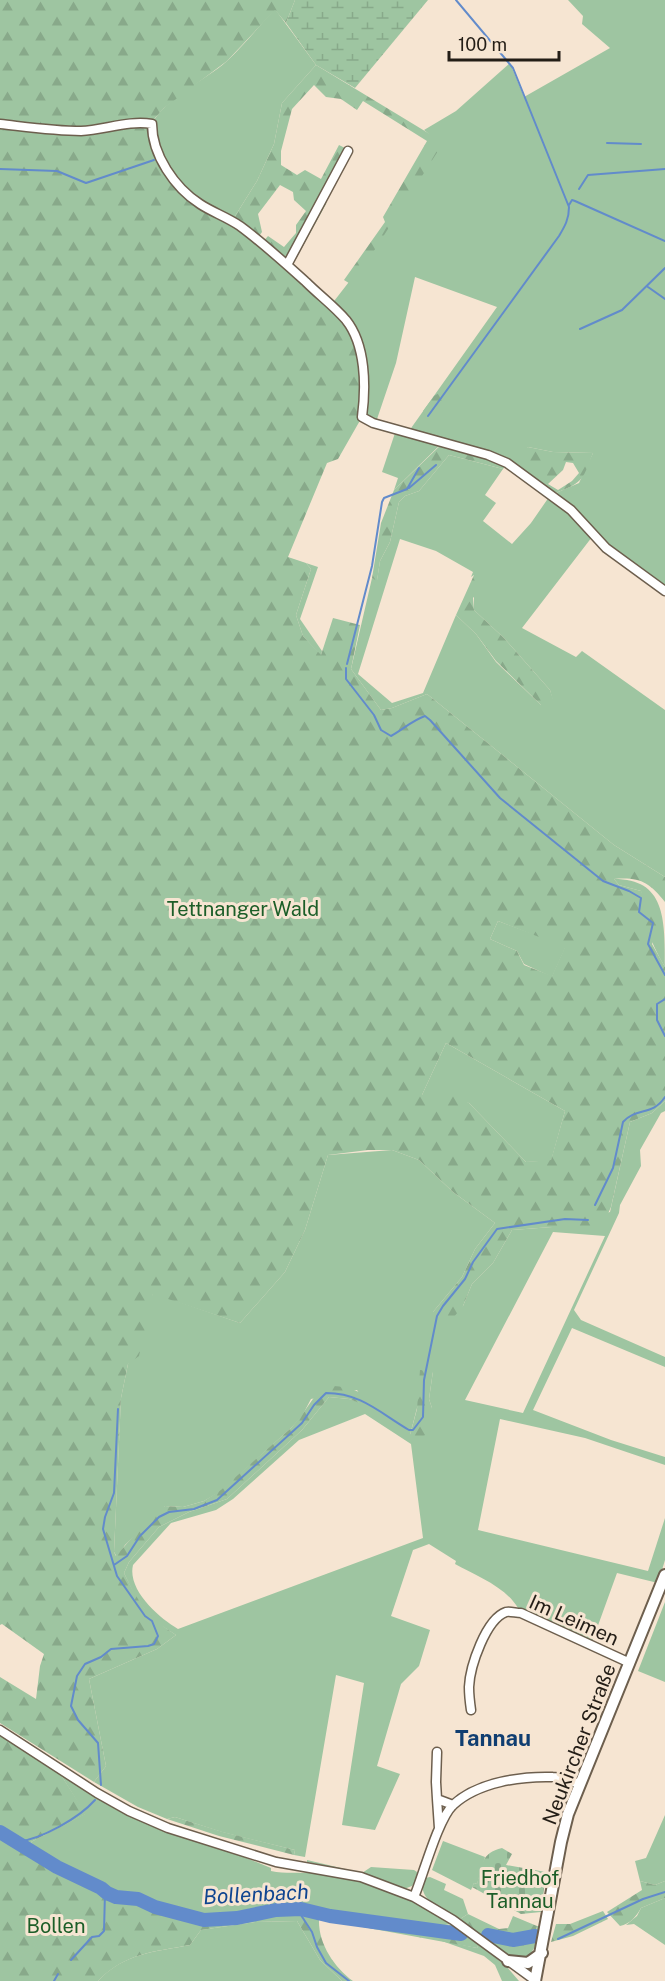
<svg xmlns="http://www.w3.org/2000/svg" width="665" height="1981" viewBox="0 0 665 1981" font-family="'Public Sans',sans-serif">
<style>
.green{fill:#9ec5a1;fill-rule:evenodd}
.forest{fill:url(#forest-firs);fill-rule:evenodd}
.wetland{fill:url(#wetland-marsh)}
.cemetery{fill:url(#cemetery-stones)}
.lines{fill:none;stroke-linecap:round;stroke-linejoin:round}
.stream{stroke:#628bcb;stroke-width:2}
.river{stroke:#628bcb;stroke-width:14}
.minor-casing{stroke:#6d5f4e;stroke-width:11}
.major-casing{stroke:#6d5f4e;stroke-width:14}
.minor{stroke:#fff;stroke-width:8}
.major{stroke:#fff;stroke-width:10}
.labels{text-anchor:middle;dominant-baseline:central;stroke-width:6;stroke-linejoin:round;paint-order:stroke}
.park-label{font-size:20px;fill:#1c5e28;stroke:#f6e5d2}
.street-label{font-size:20px;fill:#231d16;stroke:#f6e5d2}
.water-label{font-size:21px;font-style:italic;fill:#0f4490;stroke:#f6e5d2}
.quarter-label{font-size:22px;font-weight:bold;fill:#103e71;stroke:#f6e5d2}
</style>
<defs>
<pattern id="forest-firs" width="22" height="20" patternUnits="userSpaceOnUse" patternTransform="scale(1.5)"><rect width="22" height="20" fill="#9ec5a1"/><path d="M5 1l3.5 6h-7zM16 11l3.5 6h-7z" fill="#88a98a"/></pattern>
<pattern id="wetland-marsh" width="20" height="14" patternUnits="userSpaceOnUse" patternTransform="scale(1.5)"><rect width="20" height="14" fill="#9ec5a1"/><path d="M1 5h8M5 5V1M11 12h8M15 12V8" fill="none" stroke="#88a98a"/></pattern>
<pattern id="cemetery-stones" width="16" height="16" patternUnits="userSpaceOnUse" patternTransform="scale(1.5)"><rect width="16" height="16" fill="#9ec5a1"/><path d="M2 7V4a2 2 0 0 1 4 0v3zM10 15v-3a2 2 0 0 1 4 0v3z" fill="#88a98a"/></pattern>
</defs>
<rect width="100%" height="100%" fill="#f6e5d2"/>
<path class="green" d="M568 0H665V588L605 545 549 496 579 483 593 453 553 452 528 447 512 463 409 431 497 307 415 277 396 363 376 422 362 417 331 305 359 269 435 139 424 130 456 111 510 63 524 97 610 48 582 24 583 16Z
M275 9 316 65 282 103 274 144 257 181 232 221 199 204 166 169 152 124C163 100 207 79 227 61 244 45 259 26 275 9Z
M395 433 440 445 394 490 398 478 382 472Z
M449 455 503 469 485 495 496 503 483 521 512 544 531 523 549 497 564 507 592 537 522 628 576 657 582 651 665 710V877L614 845 427 694 392 708 381 710 351 669 372 578 377 580 380 561 390 542 399 502 405 496 419 491ZM400 539 436 551 473 572 471 577 474 575V610L504 638 550 690 554 705H541L496 662 476 634 456 615 423 693 392 703 358 674Z
M306 563 318 567 300 619 322 651 321 656 303 636 296 615 311 569Z
M614 879C665 879 665 918 665 967 649 940 644 922 641 891L619 885Z
M498 921 566 946 552 977 524 964 517 951 490 939Z
M446 1043 565 1111 551 1161 526 1162 469 1103 422 1095Z
M665 1101V1111L661 1113 640 1150 641 1166 620 1205 619 1213 574 1310 581 1320 665 1357V1367L572 1328 533 1410 611 1440 665 1457V1465L585 1438 500 1419 478 1530 648 1571 665 1518V1560L658 1583 617 1573 592 1642 518 1608C506 1587 475 1575 455 1564L456 1561 429 1544 413 1550 391 1616 430 1630 419 1666 401 1684 377 1766 400 1774 375 1830 342 1825 364 1683 336 1675 305 1857 294 1855 295 1850 222 1832 175 1817 167 1819 138 1807 94 1782 106 1766 89 1679 157 1649 176 1635 153 1620 136 1598 124 1573 129 1562 159 1527 189 1512 227 1499 302 1430 329 1397 349 1399 367 1405 357 1390 311 1399 302 1416 291 1428 221 1491 204 1501 183 1507 165 1506 125 1545 117 1557 114 1552 121 1398 128 1364 153 1293 240 1323 285 1272 305 1230 328 1155 392 1150 419 1160 453 1192 495 1223 475 1249 462 1277 433 1312 463 1306 472 1284 493 1263 512 1230 552 1227 610 1212 630 1122 652 1113ZM553 1232 605 1236 523 1413 465 1400ZM433 1371 429 1399 432 1408 410 1435 417 1408ZM365 1414 411 1444 423 1538 178 1629C159 1618 127 1590 133 1565L171 1523 216 1510 233 1499 299 1440Z
M665 1602V1682L638 1671Z
M61 1775 106 1803 144 1823 181 1837 239 1855 271 1868V1871C285 1874 299 1872 313 1873 361 1877 412 1896 452 1924L445 1925 441 1929 307 1907 267 1906 222 1915H194L172 1907 157 1905 133 1895H118L109 1893 36 1852 31 1842 85 1814Z
M665 1815V1881L655 1885 640 1881 635 1861 646 1858Z
M443 1841 485 1857 477 1884 474 1883 471 1890 432 1870Z
M307 1860 362 1873 371 1867 414 1870 417 1872V1880L412 1886 404 1889 355 1872 307 1862Z
M430 1877 446 1884 444 1890 463 1899 468 1914 460 1919C444 1910 414 1900 425 1878Z
M665 1898V1945L634 1924 626 1925 637 1916 641 1908Z
M297 1921 320 1960 342 1981H98C124 1953 154 1952 190 1945L201 1930 255 1922Z
M537 1926H540C539 1939 535 1951 525 1959L510 1958 489 1941 507 1942 536 1934Z
M439 1940 477 1948 479 1944 507 1967 519 1981H502L495 1965 484 1956Z"/>
<path class="forest" d="M0 0H295L286 23 275 10 227 61 164 108 155 118 152 124 156 146 182 190 232 221 257 181 274 144 282 103 316 65 438 139 440 148 352 285 344 280 385 222 383 217 427 141 363 101 357 110 341 99 326 97 314 85 292 109 281 151V165L297 175 305 170 321 179 339 145 345 148 330 187 326 204 291 268 331 305 358 345 362 417 338 459 327 463 288 557 306 563 311 569 296 615 303 636 321 655 333 618 360 625 351 669 381 710 392 708 427 694 614 845 665 877V902C649 882 640 877 614 879L619 885 641 891 648 908 644 913 656 915 661 922 652 944 665 967V1101L652 1113 630 1122 611 1207 602 1227H552L512 1230 493 1263 472 1284 463 1306 448 1324 439 1321 433 1312 462 1277 475 1249 495 1223 453 1192 419 1160 392 1150H368L328 1155 305 1230 285 1272 240 1323 153 1294 139 1356 128 1364 121 1398 114 1552 116 1556 155 1511 165 1506 183 1507 204 1501 221 1490 291 1428 301 1416 322 1386C340 1385 354 1388 370 1398L367 1406 349 1399 329 1397 302 1430 227 1499 189 1512 159 1527 129 1562 124 1573C140 1605 146 1615 176 1635L157 1649 89 1679 106 1766 94 1782 0 1723V1677L36 1699 40 1666 44 1654 2 1624 0 1625ZM280 185 293 192 294 200 306 211 296 225V233L284 247 268 236 262 243 257 239 262 232 258 214ZM498 921 565 947 552 976 524 965 517 951 490 939ZM446 1043 565 1111 551 1160 526 1162 469 1103 450 1094 422 1095Z
M449 387 450 401 436 418H427L423 411 434 396Z
M445 441 512 463 519 451 528 447 553 452 593 453C582 482 582 483 553 494L506 465 503 469 449 455 419 491 405 496 399 502 390 542 380 561 377 581 372 578 381 523 394 490ZM566 462 573 463 579 473 572 481 558 490 548 484 563 470Z
M474 575 477 578 478 592 473 598 474 610 504 638 550 690 555 705H541L496 661 476 634 456 615Z
M420 1370 433 1371 429 1399 432 1408 430 1433 419 1438 410 1435 417 1409Z
M0 1735 61 1775 86 1814 31 1842 36 1852 109 1893 118 1895H133L157 1905 172 1907 194 1915H222L267 1906 307 1907 441 1929 452 1924 479 1944 477 1948 319 1919C318 1943 334 1967 353 1981H342L320 1960 297 1921 255 1922 201 1930 190 1945C153 1952 125 1953 98 1981H0Z
M175 1817 223 1832 295 1850 294 1855 219 1836 167 1819Z
M640 1881 655 1885 665 1881V1898L641 1908C636 1917 630 1924 620 1926L607 1912 642 1890Z
M603 1911 608 1919 573 1936 551 1942 556 1924H570Z
M468 1914 499 1929 508 1928 513 1916 537 1926 532 1947 523 1954 509 1949 507 1942 489 1941 460 1919Z"/>
<path class="wetland" d="M295 0H428L355 88 316 65 286 23Z"/>
<path class="cemetery" d="M502 1848 512 1854 506 1865 546 1872 541 1912 521 1914 472 1887 474 1883 477 1884C482 1865 481 1853 502 1848Z"/>
<g class="lines">
<path class="stream" d="M607 143 641 144
M0 169 57 171 86 183 154 160
M579 189 588 175 665 169
M569 205 572 200 575 201 665 241
M648 287 665 299
M580 329 622 310 665 268
M428 416 559 236C565 226 569 219 569 207L513 68 456 0
M409 488 436 465
M347 664 372 566 382 502 384 498 407 489 419 468
M346 668V679L374 715 381 730 391 736C402 730 413 720 425 716L430 720 500 798 603 881 629 891 641 898 639 912 653 923 648 944 665 975
M665 999 657 1004V1020L665 1036
M595 1205 613 1168 623 1122C636 1107 653 1116 665 1097
M114 1565 127 1556 140 1536 159 1517 169 1512 194 1509 217 1500 302 1423 314 1405 326 1393C361 1393 380 1413 409 1430H413L423 1417 424 1380 437 1316 443 1306 465 1279 473 1262 497 1229 565 1219 588 1220
M101 1785 98 1743 78 1720 71 1706 77 1676 85 1664 101 1657 111 1649 148 1646 154 1644 158 1636 152 1621 145 1616 117 1576 103 1529 105 1517 114 1493 118 1409
M17 1842C42 1839 79 1818 95 1800
M297 1909 312 1932 317 1947 326 1963 349 1981
M558 1939 643 1899 665 1892
M71 1960 92 1937 99 1936 104 1931 105 1892
M54 1981 58 1974"/>
<path class="river" d="M0 1832 57 1867 101 1888 107 1893 116 1897 138 1899 155 1907 204 1920 237 1918 276 1910 301 1909 330 1916 461 1934
M488 1935 513 1940 535 1936"/>
<g class="minor-casing">
<path id="minor" d="M0 124C27 127 54 131 81 131 104 130 129 120 152 124 152 155 175 188 200 204 212 212 227 217 240 226 263 243 285 263 306 282 319 295 334 306 346 320 366 345 366 387 362 417L373 423 488 455 507 463 571 510 606 548 665 591
M287 265 348 151
M471 1710C470 1703 469 1695 469 1687 470 1666 486 1619 506 1612 510 1611 516 1613 521 1613L630 1663
M0 1730 97 1793 129 1811 168 1828 276 1862 361 1877 414 1897 453 1920 536 1981
M437 1752 436 1782 437 1799 453 1805
M437 1799 439 1828
M414 1897C423 1876 438 1819 453 1805 478 1782 521 1776 553 1777 562 1777 571 1781 579 1784"/>
</g>
<g class="major-casing">
<path id="major" d="M508 1961 528 1963 542 1953
M535 1981 561 1842 568 1814 665 1575"/>
</g>
<use href="#minor" class="minor"/>
<use href="#major" class="major"/>
</g>
<g class="labels">
<g class="park-label">
<text x="243" y="909">Tettnanger Wald</text>
<text x="520" y="1878">Friedhof<tspan x="520" dy="23">Tannau</tspan></text>
<text x="56" y="1926">Bollen</text>
</g>
<g class="street-label">
<text transform="translate(574 1620) rotate(24)">Im Leimen</text>
<text transform="translate(579 1744) rotate(-69)">Neukircher Straße</text>
</g>
<g class="water-label">
<text transform="translate(256 1894) rotate(-3)">Bollenbach</text>
</g>
<g class="quarter-label">
<text x="493" y="1738">Tannau</text>
</g>
</g>
<path d="M449 51v9h110v-9" fill="none" stroke="#231d16" stroke-width="3"/>
<text x="458" y="51" font-size="18" fill="#231d16" stroke="#f6e5d2" stroke-width="4.5" paint-order="stroke">100 m</text>
</svg>
